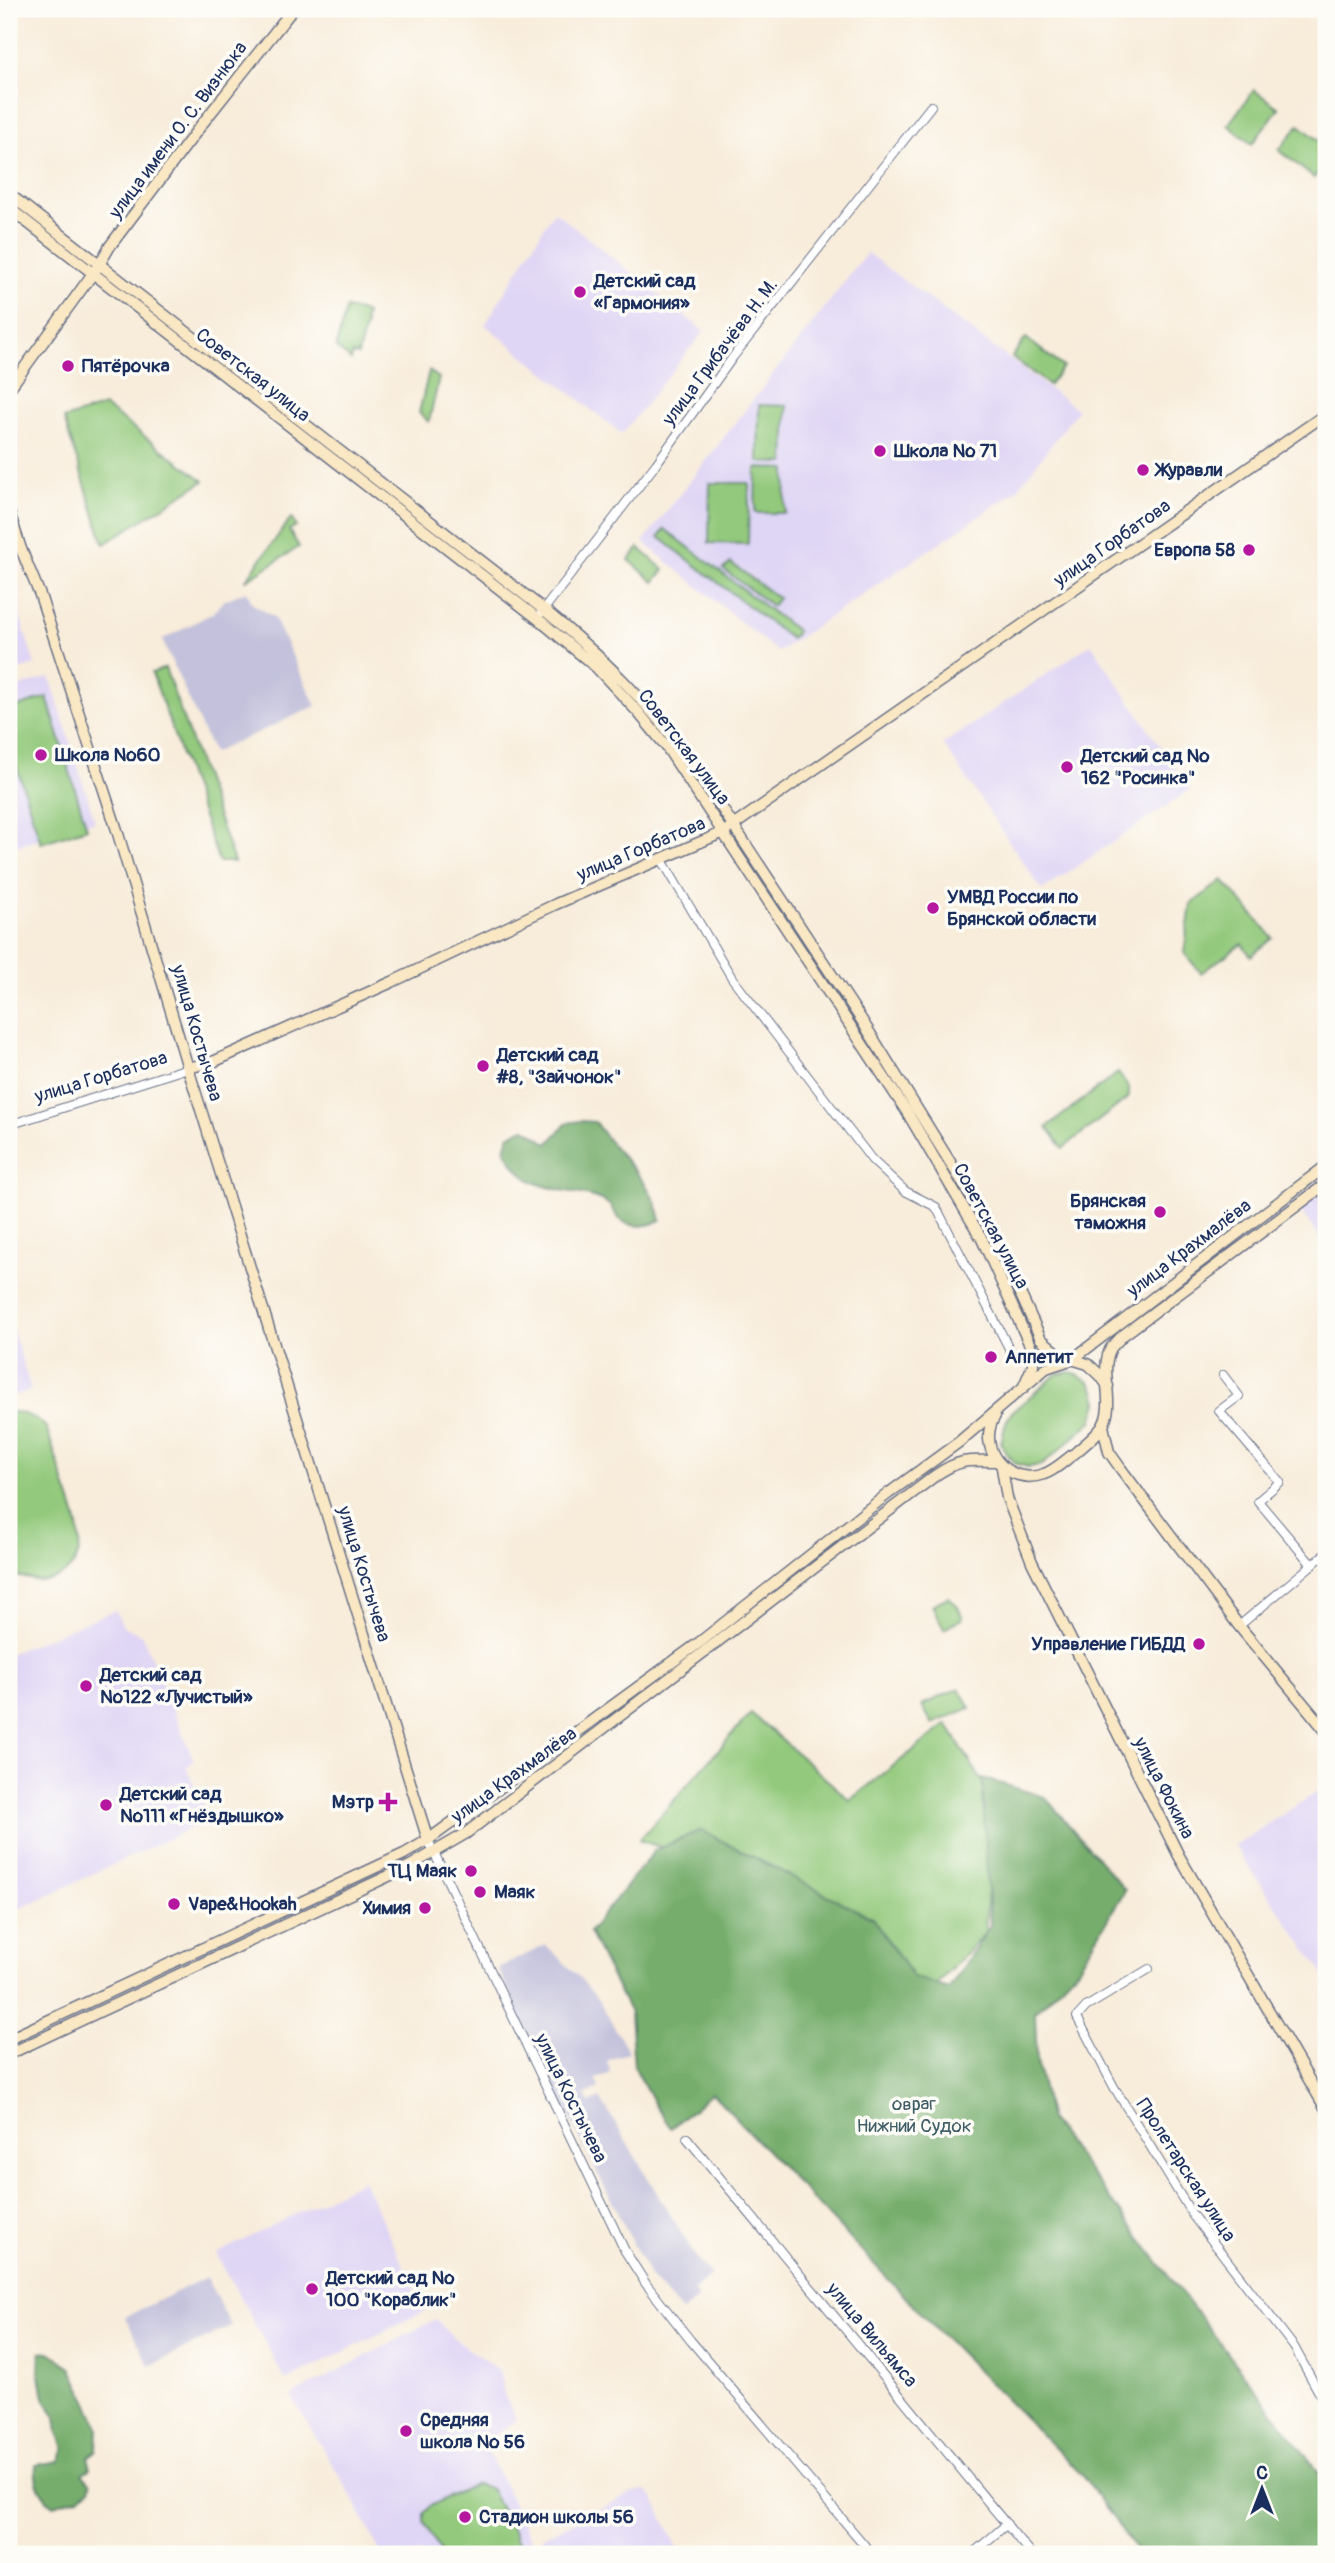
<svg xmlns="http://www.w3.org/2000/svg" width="1335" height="2563" viewBox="0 0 1335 2563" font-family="Pangolin,sans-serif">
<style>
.built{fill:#dfd5f5}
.industrial{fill:#c3c1db}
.green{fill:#93c97c;stroke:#577c6d;stroke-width:2}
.forest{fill:#76ad6c;stroke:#486e65;stroke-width:2}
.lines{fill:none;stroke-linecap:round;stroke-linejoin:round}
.street-casing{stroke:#687189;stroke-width:10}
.secondary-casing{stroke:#687189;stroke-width:13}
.street{stroke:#fff;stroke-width:8}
.secondary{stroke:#fae7c3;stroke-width:10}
.poi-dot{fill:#b5179e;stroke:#fdfcf7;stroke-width:2.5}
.labels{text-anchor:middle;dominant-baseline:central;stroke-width:7;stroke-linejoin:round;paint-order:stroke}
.street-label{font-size:19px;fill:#1b2f5e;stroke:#fdfcf7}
.poi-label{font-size:19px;font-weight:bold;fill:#1b2f5e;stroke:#fdfcf7;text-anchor:start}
.park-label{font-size:19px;fill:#3f5d67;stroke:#fdfcf7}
</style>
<rect width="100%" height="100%" fill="#fdfcf7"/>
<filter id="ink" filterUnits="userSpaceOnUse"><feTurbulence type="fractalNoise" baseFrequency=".0143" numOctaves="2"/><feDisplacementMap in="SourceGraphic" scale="14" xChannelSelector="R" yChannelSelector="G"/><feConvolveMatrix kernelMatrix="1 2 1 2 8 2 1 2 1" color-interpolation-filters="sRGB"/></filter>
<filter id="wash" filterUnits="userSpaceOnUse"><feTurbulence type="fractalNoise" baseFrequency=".00686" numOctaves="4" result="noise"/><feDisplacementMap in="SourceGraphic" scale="28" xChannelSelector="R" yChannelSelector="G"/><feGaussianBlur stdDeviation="1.57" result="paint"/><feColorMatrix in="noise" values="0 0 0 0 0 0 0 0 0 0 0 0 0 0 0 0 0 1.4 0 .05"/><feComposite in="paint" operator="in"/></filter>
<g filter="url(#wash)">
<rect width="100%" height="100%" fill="#f8ecda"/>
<path class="built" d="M554 211 704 331 622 434 485 325Z
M867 253 1078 410 1016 491 778 652 643 542Z
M9 581 35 665 9 673Z
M1091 644 1190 790 1042 890 943 744Z
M50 677 95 821 9 848V690Z
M1326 1184V1244L1325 1245 1297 1206Z
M9 1318 31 1390 9 1397Z
M115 1610 123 1626 142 1635 194 1761 186 1767 210 1819 19 1909 9 1899V1654Z
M1326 1786V1977L1234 1846Z
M363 2180 425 2311 286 2381 216 2254Z
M436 2319 453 2338 498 2370 501 2378 504 2395 516 2418 515 2422 486 2440 485 2447 538 2554H381L355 2502 291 2396Z
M645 2490 654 2498 681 2554H544L540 2546 543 2537 634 2492Z"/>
<path class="industrial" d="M246 591 253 604 274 617 316 706 213 753 162 640 213 613 223 601Z
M546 1945 580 1978 599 2001 629 2052 607 2061 611 2073 596 2079 599 2088 585 2095 589 2103 600 2098 695 2256 711 2275 693 2291 699 2298 682 2312 649 2275 531 2041 498 1968Z
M206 2277 231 2326 150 2366 125 2317Z"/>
<path class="green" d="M1254 90 1279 108 1252 144 1228 125Z
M1299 125 1326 146V162L1314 178 1279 150Z
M346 308 366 313 364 323 366 324 358 355 353 354 351 360 336 348Z
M1026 338 1063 367 1049 385 1012 357Z
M429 371 439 378 429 422 419 413Z
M759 405 787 406 785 463 758 462Z
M104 406 204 481 104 544 64 419Z
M756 468 786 469 785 513H755Z
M710 483H749L748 544 709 543Z
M291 518 296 526 289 530 299 547 245 581Z
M665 529 797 631 791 639 659 537Z
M639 548 664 570 654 582 629 560Z
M731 563 778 598 772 606 723 569Z
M165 668 234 862H219L152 673Z
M47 697 87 828 41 843 9 743V710Z
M1223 880 1273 938 1251 956 1242 944 1201 973 1184 953 1191 904Z
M1118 1073 1129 1087V1097L1063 1148 1047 1127Z
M1072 1372 1090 1382 1095 1391 1098 1402 1092 1421 1042 1465 1028 1467 1015 1463 1007 1455 1001 1443 1006 1422 1012 1412 1057 1374Z
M15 1412C28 1414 36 1418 46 1427 52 1446 59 1465 65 1485 75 1515 98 1565 52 1579 36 1584 23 1575 9 1576V1413Z
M948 1597 957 1605 963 1618 944 1629 932 1605Z
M959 1688 970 1708 932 1724 922 1705Z
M751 1713 850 1800 947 1724 994 1801 985 1933 908 2015 755 1878 639 1840Z
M475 2484 490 2488 524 2554H441L424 2522V2513L430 2506Z"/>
<path class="forest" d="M581 1121 595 1122C617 1157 652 1178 661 1220 647 1227 627 1230 616 1215 612 1209 610 1203 602 1200 576 1189 541 1193 520 1172 514 1166 510 1157 505 1150L509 1135 525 1128 548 1144 567 1123Z
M982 1778 1045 1797 1125 1890 1078 1969 1035 2013 1037 2061 1050 2120 1326 2482V2554H1139L1082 2475 928 2321 712 2093 671 2128 656 2107 634 2066 630 2013 589 1932 655 1850 701 1830 872 1918 913 1977 949 1989 990 1925Z
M50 2352 71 2367 94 2415 98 2428 97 2450 88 2457 91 2469 82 2473 91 2483 90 2490 79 2498 53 2505C41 2495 34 2481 36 2465L59 2461 64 2449 58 2432 56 2417 44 2398 39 2370 40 2353Z"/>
</g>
<g filter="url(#ink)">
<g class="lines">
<g class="street-casing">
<path id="street" d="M541 613 656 464 733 357 931 106
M662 860 732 978 872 1160 905 1191 936 1207 1012 1354
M9 1125 188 1068
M1223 1375 1239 1396 1219 1411 1280 1482 1258 1501 1312 1565
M1239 1626 1326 1553
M428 1840 625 2251 646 2284 691 2341 872 2554
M1149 1969 1086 2007 1077 2017 1114 2087 1193 2216 1294 2347 1326 2405
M687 2138 1031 2554
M972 2554 1007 2524"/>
</g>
<g class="secondary-casing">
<path id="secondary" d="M9 194 543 609C601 656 649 702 692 763L861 1019 978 1207 993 1234 1041 1339 1061 1356 1088 1364 1100 1375 1108 1386
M9 208 537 618 597 668 638 712 666 746 907 1112 982 1239 1033 1352V1365L1023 1388
M9 389 99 265 110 246 202 124 293 9
M9 512 21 549 40 595 116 827 188 1068 428 1840
M188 1068 215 1061 392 982 556 904 724 832 1326 414
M995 1416C975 1449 1008 1487 1044 1474 1056 1470 1065 1460 1075 1453 1084 1445 1095 1437 1102 1427 1117 1404 1098 1371 1111 1348 1114 1344 1119 1340 1122 1336L1326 1184
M1103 1426 1109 1452 1121 1469 1239 1626 1326 1731
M1002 1468 1007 1498 1032 1562 1179 1856 1326 2109
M9 2039 404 1854 428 1840 700 1642 889 1493 959 1442 1046 1368 1073 1359 1326 1166
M9 2054 410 1866 465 1834 936 1475C959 1459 969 1460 996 1461"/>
</g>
<use href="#street" class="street"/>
<use href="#secondary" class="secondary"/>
</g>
</g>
<g class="poi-dot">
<circle cx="580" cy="292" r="7"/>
<circle cx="68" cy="366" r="7"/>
<circle cx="880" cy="451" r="7"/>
<circle cx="1143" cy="470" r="7"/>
<circle cx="1249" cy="550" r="7"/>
<circle cx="41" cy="755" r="7"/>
<circle cx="1067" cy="767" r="7"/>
<circle cx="933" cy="908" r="7"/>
<circle cx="483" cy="1066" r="7"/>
<circle cx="1160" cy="1212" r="7"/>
<circle cx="991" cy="1357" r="7"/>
<circle cx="1199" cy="1644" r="7"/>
<circle cx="86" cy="1686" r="7"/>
<path d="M384.5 1791.5h7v7h7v7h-7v7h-7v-7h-7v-7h7z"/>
<circle cx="106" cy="1805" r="7"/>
<circle cx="471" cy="1871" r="7"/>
<circle cx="480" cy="1892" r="7"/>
<circle cx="174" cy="1904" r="7"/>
<circle cx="425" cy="1908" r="7"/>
<circle cx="312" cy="2289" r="7"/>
<circle cx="406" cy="2431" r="7"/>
<circle cx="465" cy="2517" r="7"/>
</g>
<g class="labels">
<g class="street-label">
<text transform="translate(178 130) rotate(-53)">улица имени О. С. Визнюка</text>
<text transform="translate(720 352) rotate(-53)">улица Грибачёва Н. М.</text>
<text transform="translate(253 375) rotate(38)">Советская улица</text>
<text transform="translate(1112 543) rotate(-35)">улица Горбатова</text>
<text transform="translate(684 747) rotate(53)">Советская улица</text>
<text transform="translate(641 849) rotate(-23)">улица Горбатова</text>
<text transform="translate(197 1033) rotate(74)">улица Костычева</text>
<text transform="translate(101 1077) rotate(-17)">улица Горбатова</text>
<text transform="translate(991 1226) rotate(62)">Советская улица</text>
<text transform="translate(1189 1248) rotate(-37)">улица Крахмалёва</text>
<text transform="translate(364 1574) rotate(73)">улица Костычева</text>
<text transform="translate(514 1775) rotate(-36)">улица Крахмалёва</text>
<text transform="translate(1164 1788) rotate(63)">улица Фокина</text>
<text transform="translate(571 2098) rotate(64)">улица Костычева</text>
<text transform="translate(1186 2170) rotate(57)">Пролетарская улица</text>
<text transform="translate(872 2335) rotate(50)">улица Вильямса</text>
</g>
<g class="poi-label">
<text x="594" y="281">Детский сад<tspan x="594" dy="22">«Гармония»</tspan></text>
<text x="82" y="366">Пятёрочка</text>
<text x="894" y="451">Школа № 71</text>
<text x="1157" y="470">Журавли</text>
<text x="1235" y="550" text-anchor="end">Европа 58</text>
<text x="55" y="755">Школа №60</text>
<text x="1081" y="756">Детский сад №<tspan x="1081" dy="22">162 "Росинка"</tspan></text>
<text x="947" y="897">УМВД России по<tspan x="947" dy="22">Брянской области</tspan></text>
<text x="497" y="1055">Детский сад<tspan x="497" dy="22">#8, "Зайчонок"</tspan></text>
<text x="1146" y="1201" text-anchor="end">Брянская<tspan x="1146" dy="22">таможня</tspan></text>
<text x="1005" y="1357">Аппетит</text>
<text x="1185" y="1644" text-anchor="end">Управление ГИБДД</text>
<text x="100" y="1675">Детский сад<tspan x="100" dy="22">№122 «Лучистый»</tspan></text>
<text x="120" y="1794">Детский сад<tspan x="120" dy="22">№111 «Гнёздышко»</tspan></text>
<text x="374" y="1802" text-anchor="end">Мэтр</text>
<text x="457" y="1871" text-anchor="end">ТЦ Маяк</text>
<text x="494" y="1892">Маяк</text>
<text x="188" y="1904">Vape&amp;Hookah</text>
<text x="411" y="1908" text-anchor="end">Химия</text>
<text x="326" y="2278">Детский сад №<tspan x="326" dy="22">100 "Кораблик"</tspan></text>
<text x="420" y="2420">Средняя<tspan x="420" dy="22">школа № 56</tspan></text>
<text x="479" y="2517">Стадион школы 56</text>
</g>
<g class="park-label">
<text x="914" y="2104">овраг<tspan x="914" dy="22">Нижний Судок</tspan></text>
</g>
</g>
<rect width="1335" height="2563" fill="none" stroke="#fdfcf7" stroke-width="35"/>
<g transform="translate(1262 2489)" stroke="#fdfcf7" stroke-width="5" paint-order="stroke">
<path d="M0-5L12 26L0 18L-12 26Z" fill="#1b2f5e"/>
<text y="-10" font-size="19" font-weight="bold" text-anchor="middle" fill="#1b2f5e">С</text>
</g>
</svg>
